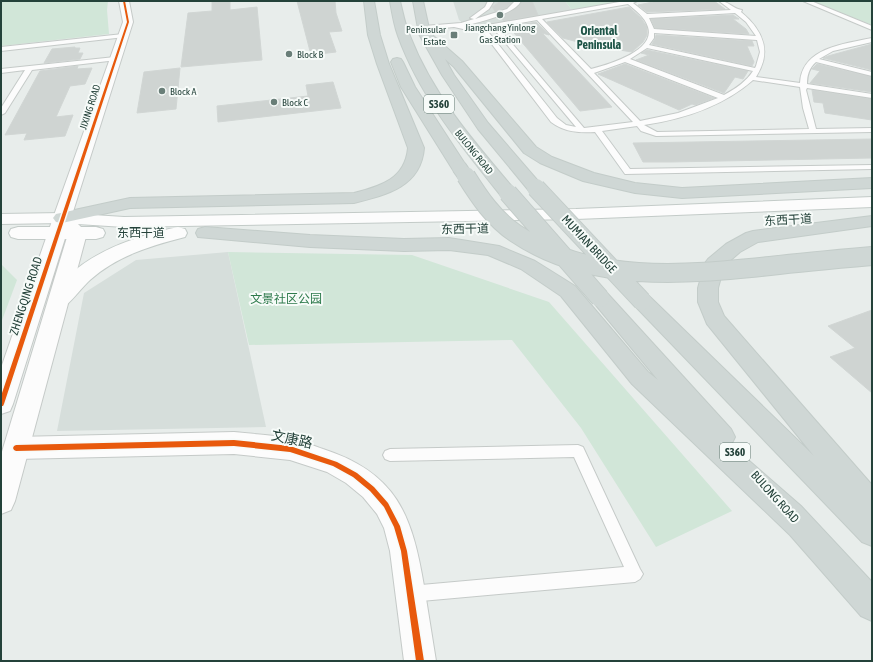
<svg xmlns="http://www.w3.org/2000/svg" width="873" height="662" viewBox="0 0 873 662" font-family="'Asap Condensed','Noto Sans SC',sans-serif">
<style>
.built{fill:#d6dedb}
.green{fill:#d1e6d8}
.building{fill:#cfd4d2;stroke:#d1d6d4}
.lines{fill:none;stroke-linecap:round;stroke-linejoin:round}
.service-casing{stroke:#c5cac8;stroke-width:2}
.minor-casing{stroke:#c5cac8;stroke-width:2}
.tertiary-casing{stroke:#c5cac8;stroke-width:2}
.secondary-casing{stroke:#c3cbc8;stroke-width:2}
.primary-casing{stroke:#c3ccc9;stroke-width:2}
.service{fill:#fcfcfc;fill-rule:evenodd}
.minor{fill:#fcfcfc;fill-rule:evenodd}
.tertiary{fill:#fcfcfc;fill-rule:evenodd}
.secondary{fill:#fcfcfc;fill-rule:evenodd}
.primary{fill:#cfd7d5;fill-rule:evenodd}
.primary-bridge-far1-casing{stroke:#c3ccc9;stroke-width:16;stroke-linecap:butt}
.primary-bridge-casing{stroke:#c3ccc9;stroke-width:20;stroke-linecap:butt}
.primary-bridge-far1{stroke:#cfd7d5;stroke-width:14}
.primary-bridge{stroke:#cfd7d5;stroke-width:18}
.cycleway-casing{stroke:#f7fbf9;stroke-width:3}
.cycleway{fill:#e8590c;fill-rule:evenodd}
.poi-dot{fill:#697e78;stroke:#f7fbf9;stroke-width:1.5}
.labels{text-anchor:middle;dominant-baseline:central;stroke-width:4;stroke-linejoin:round;paint-order:stroke}
.far-poi-label{font-size:10px;fill:#24423a;stroke:#f7fbf9;text-anchor:start}
.far-street-label{font-size:10px;fill:#24423a;stroke:#f7fbf9}
.shield{fill:#f7fbf9;stroke:#637a73;stroke-width:1}
.shield-label{font-size:11px;font-weight:bold;fill:#24423a}
.far-quarter-label{font-size:12px;font-weight:bold;fill:#1f5548;stroke:#f7fbf9}
.street-label{font-size:12px;fill:#24423a;stroke:#f7fbf9}
.park-label{font-size:12px;fill:#2d7a4b;stroke:#f7fbf9}
.near-street-label{font-size:14px;fill:#24423a;stroke:#f7fbf9}
</style>
<rect width="100%" height="100%" fill="#e8edeb"/>
<path class="built" d="M453 1H565L572 10 469 28 459 20Z
M228 252 266 427 57 431 84 293 136 260Z"/>
<path class="green" d="M1 1H108L107 10 109 34 1 46Z
M565 1H622L572 10Z
M812 1H872V25L811 1Z
M228 252 412 255 549 302 732 511 656 547 581 428 512 340 249 345Z
M1 264 17 280 1 323Z"/>
<path class="building" d="M212 1H230V10L257 7 262 60 181 67 188 13 212 11Z
M297 1H335L336 13 342 31 329 32 336 52 311 55Z
M501 1H513L506 8 495 11 492 7Z
M522 1H532L538 15 504 21 500 17 512 11Z
M658 1H714L725 9 647 12 638 5Z
M629 7 641 18 647 27V35L643 42 632 52 589 45 563 38 547 22Z
M733 15 739 19H733L746 29 749 34 655 28 651 19Z
M536 22 549 35 542 33 612 107 580 111 509 27Z
M656 35 752 41 754 46H747L754 62 752 66 652 44 655 39Z
M872 44V70L823 58 828 56Z
M75 47V48H80L78 53H83L80 59 44 63 52 49Z
M647 50 748 71 743 79 735 77 724 93 636 60 649 55 641 53Z
M625 64 714 98 695 105 692 104 679 110 598 74Z
M817 64 872 77V92L810 83 820 71 812 69Z
M78 66 77 69 92 68 85 84 70 86 56 117 73 115 65 136 24 140 27 133 5 135 40 71Z
M180 68 176 109 137 113 144 72Z
M333 82 341 108 218 122 217 106 308 96 306 85Z
M812 90 872 99V120L825 113 823 103 814 102Z
M872 139V158L671 162H643L633 143Z
M872 310V393L830 357 855 348 828 326Z"/>
<g class="lines">
<g class="service-casing">
<path id="service" d="M488 1H494L489 9 475 19 507 9 515 1H521C514 15 480 21 465 26L472 27 482 26 625 1H637L633 3 647 14 731 10 719 1C729 1 733 9 742 10L741 12C764 31 772 52 756 77L800 83C802 48 843 44 872 38V42L833 51 819 59 872 72V76L816 62C809 68 807 75 807 84L872 94V98L807 88 806 90 816 129 872 128V132L656 136 641 131 637 126 602 131 630 169 872 165V169L625 174 595 132C579 133 564 132 551 122L481 30 472 31 454 27 424 30 421 28 424 26 461 23 474 19 470 18 485 7ZM628 4C635 10 645 17 648 27 656 51 607 65 591 69L542 19ZM735 13 746 22 756 36 654 29 649 18ZM537 20 633 122 584 128 498 27ZM493 28 576 127 566 125 557 118 486 29ZM654 33 757 40 760 52 756 66 755 68 649 45 654 38ZM647 48 753 71C746 82 735 89 724 95L630 59ZM625 62 718 98 678 113 640 121 594 73ZM753 80 800 87 803 108 809 129 657 132 644 125C684 119 722 107 753 80Z
M803 1H811L872 26V30Z
M123 34 125 35V37L1 51V47Z
M115 57 118 59 117 60 32 70 5 113 1 115V108L25 70 1 73V69Z
M578 445 583 447 640 569 643 574 640 579 635 582 410 602 404 600 402 594 404 588 410 586 624 567 574 457 390 461 385 459 383 455 385 451 390 449Z"/>
</g>
<g class="minor-casing">
<path id="minor" d="M119 1H129L133 22 71 218 68 222 62 223 56 222 53 218 123 22Z
M234 432C252 434 271 435 289 438 300 440 312 445 323 449 397 473 412 515 424 586 428 611 432 636 436 661H404L390 551 384 528 377 514 363 497 346 483 327 472 290 460 234 454 16 459 7 456 4 448 7 440 16 437Z"/>
</g>
<g class="tertiary-casing">
<path id="tertiary" d="M62 213 68 214 87 233 15 501 11 510 1 514V455L68 234 67 232 13 404 10 411 1 414V368L53 218 56 214Z"/>
</g>
<g class="secondary-casing">
<path id="secondary" d="M872 197V207L576 219 124 227 62 223 1 224V214L62 213 124 217 576 209Z
M18 227H96L103 229 105 233 103 237 96 239H18L11 237 9 233 11 229Z
M178 227 185 229 187 233 185 237C150 246 117 256 90 280 83 286 72 301 66 305 62 308 56 306 52 305L49 300C75 256 131 237 178 227Z"/>
</g>
<g class="primary-casing">
<path id="primary" d="M364 1H374L380 35 389 64 424 148C421 187 386 195 354 203L130 208 62 223 56 222 53 218 56 214 130 198 354 193C381 186 405 179 408 148L377 64 368 35Z
M390 1H400C403 13 405 25 410 36 433 95 474 142 514 189L517 193 514 197 508 198 502 197C462 147 420 97 398 36 394 25 392 13 390 1Z
M413 1H423L430 33 462 61 536 147 552 157 594 173 635 183 682 188 872 178V188L682 198 635 193 583 181 540 163 524 153 454 67 445 59 454 75 488 123 544 188 542 192 536 193 530 192 478 129 442 75 419 34Z
M397 58 401 59 403 62 415 87 467 167 465 170 459 172 453 170 401 87 391 62 393 59Z
M872 216V226L758 242 740 252 724 266 718 288V302L724 316 872 485V546L862 542 635 306 632 301 635 296 642 294 649 296 814 456 707 324 698 302V288L705 263 708 259 726 244 746 233 753 231Z
M205 227 310 235 404 239 449 238 499 246 535 261 575 286 648 372 658 380 590 298 593 293 600 291 607 293 731 429 735 437 731 445 801 506 872 582V621L861 616 790 535 632 384 561 296 521 269 488 255 449 250 404 251 310 247 198 237 196 233 198 229Z"/>
</g>
<use href="#service" class="service"/>
<use href="#minor" class="minor"/>
<use href="#tertiary" class="tertiary"/>
<use href="#secondary" class="secondary"/>
<use href="#primary" class="primary"/>
<g class="primary-bridge-far1-casing">
<path id="primary-bridge-far1" d="M459 167 466 177"/>
</g>
<g class="primary-bridge-casing">
<path id="primary-bridge" d="M466 176C479 197 494 219 515 233 590 284 684 275 770 266 804 262 838 259 872 256
M536 188 642 301
M508 193 600 298"/>
</g>
<use href="#primary-bridge-far1" class="primary-bridge-far1"/>
<use href="#primary-bridge" class="primary-bridge"/>
<g class="cycleway-casing">
<path id="cycleway" d="M123 1H125L129 22 4 404 3 406H1V396L127 22Z
M234 440 290 446 337 462 357 473 374 487 388 503 400 526 407 551 424 661H416L401 551 394 527 384 507 370 491 353 477 333 466 290 452 234 446 16 451 14 450 13 448 14 446 16 445Z"/>
</g>
<use href="#cycleway" class="cycleway"/>
</g>
<g class="poi-dot">
<circle cx="500" cy="15" r="4"/>
<rect x="450" y="31" width="8" height="8" rx="2"/>
<circle cx="289" cy="54" r="4"/>
<circle cx="162" cy="91" r="4"/>
<circle cx="274" cy="102" r="4"/>
</g>
<g class="labels">
<g class="far-poi-label">
<text x="500" y="27" text-anchor="middle">Jiangchang Yinlong<tspan x="500" dy="12">Gas Station</tspan></text>
<text x="446" y="29" text-anchor="end">Peninsular<tspan x="446" dy="12">Estate</tspan></text>
<text x="297" y="54">Block B</text>
<text x="170" y="91">Block A</text>
<text x="282" y="102">Block C</text>
</g>
<g class="far-street-label">
<text transform="translate(90 107) rotate(-72)">JIXING ROAD</text>
<text transform="translate(474 152) rotate(51)">BULONG ROAD</text>
</g>
<g class="shield">
<rect x="424" y="95" width="30" height="18" rx="3"/>
<rect x="720" y="443" width="30" height="18" rx="3"/>
</g>
<g class="shield-label">
<text x="439" y="104">S360</text>
<text x="735" y="452">S360</text>
</g>
<g class="far-quarter-label">
<text x="599" y="31">Oriental<tspan x="599" dy="14">Peninsula</tspan></text>
</g>
<g class="street-label">
<text transform="translate(788 220) rotate(-3)">东西干道</text>
<text transform="translate(465 229) rotate(-1)">东西干道</text>
<text x="141" y="233">东西干道</text>
<text transform="translate(589 244) rotate(47)">MUMIAN BRIDGE</text>
<text transform="translate(26 296) rotate(-72)">ZHENGQING ROAD</text>
<text transform="translate(775 497) rotate(48)">BULONG ROAD</text>
</g>
<g class="park-label">
<text x="286" y="299">文景社区公园</text>
</g>
<g class="near-street-label">
<text transform="translate(292 439) rotate(12)">文康路</text>
</g>
</g>
<rect width="873" height="662" fill="none" stroke="#24423a" stroke-width="4"/>
</svg>
